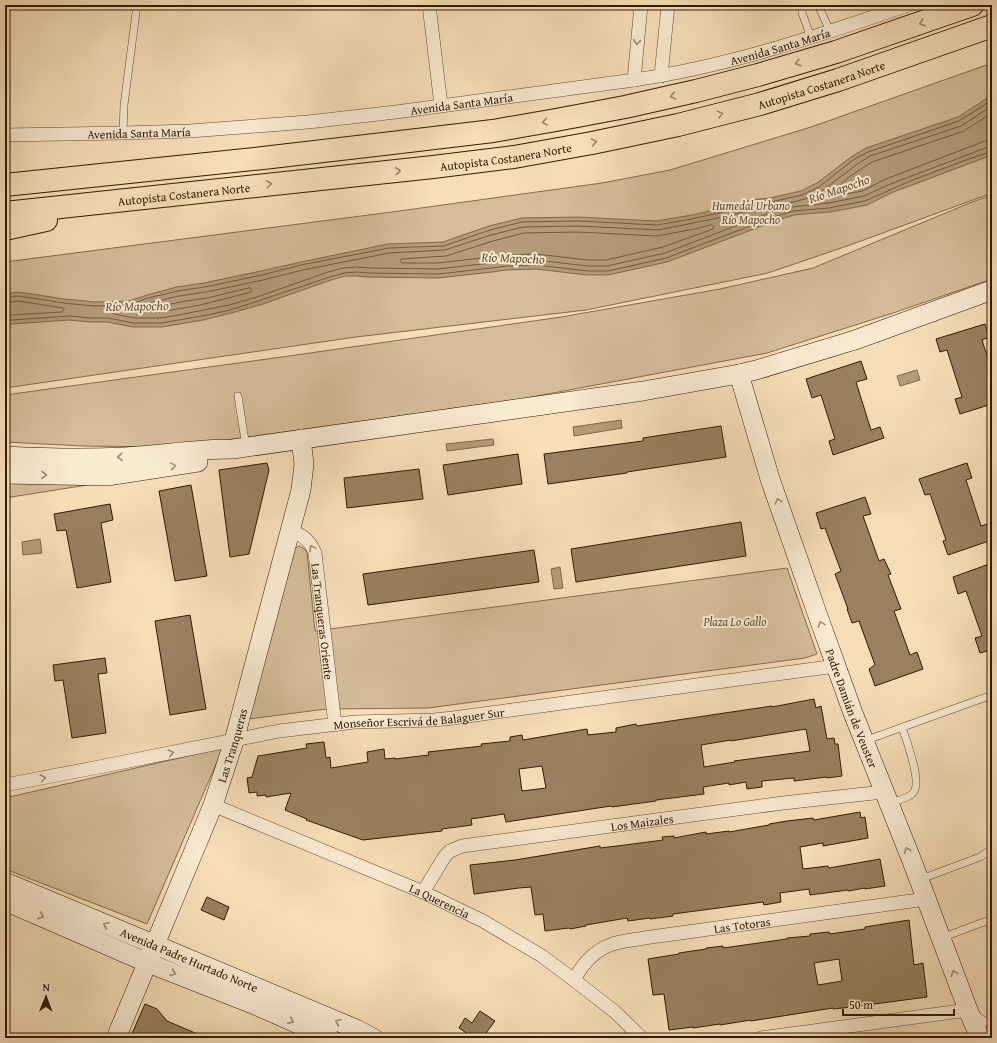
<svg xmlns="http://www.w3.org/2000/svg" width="997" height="1043" viewBox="0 0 997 1043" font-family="'Gentium Book Plus',serif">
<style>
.green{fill:#d5bd9a;stroke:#846c4e}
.water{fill:#b49b7a;stroke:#81674a}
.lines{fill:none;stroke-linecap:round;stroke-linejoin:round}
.shore{stroke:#745a3e;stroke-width:1}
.building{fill:#998061;stroke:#341a01;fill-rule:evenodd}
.lane-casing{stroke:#644b2f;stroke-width:8}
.street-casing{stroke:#644b2f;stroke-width:14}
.secondary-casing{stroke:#341a01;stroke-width:20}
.highway-casing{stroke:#341a01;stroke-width:24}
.lane{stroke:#f9ead2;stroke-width:7}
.street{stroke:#f9ead2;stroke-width:13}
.secondary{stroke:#f9ead2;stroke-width:19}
.highway{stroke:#f6deb9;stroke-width:22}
.oneway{stroke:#9f8666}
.oneway2{stroke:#a08c74}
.labels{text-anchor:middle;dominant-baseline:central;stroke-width:4;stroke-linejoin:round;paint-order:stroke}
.street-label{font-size:12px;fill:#341a01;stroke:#f9ead2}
.park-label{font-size:12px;font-style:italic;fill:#644b2f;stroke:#f9ead2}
.water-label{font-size:13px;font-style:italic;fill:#674e31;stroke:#f9ead2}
</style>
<rect width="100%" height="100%" fill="#f6deb9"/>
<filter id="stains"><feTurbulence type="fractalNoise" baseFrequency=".005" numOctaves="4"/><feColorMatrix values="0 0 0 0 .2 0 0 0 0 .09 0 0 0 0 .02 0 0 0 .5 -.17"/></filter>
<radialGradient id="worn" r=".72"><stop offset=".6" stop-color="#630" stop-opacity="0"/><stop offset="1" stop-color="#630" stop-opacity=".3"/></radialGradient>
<path class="green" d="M992 63V193L850 245 768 273 586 310 356 337 5 388V262L392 212 602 183 670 170 811 127Z
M992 195V279L893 313 767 353 521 399 233 439 164 447 83 446 5 442V395L289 356 561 317 720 289 813 268 972 202Z
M5 475 119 480 5 498Z
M299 546 303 548 307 552 315 631 787 568 817 654 805 658 428 708 326 709 249 719 294 549Z
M223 748 147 924 5 869V798Z"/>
<path class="water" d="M992 95V155L891 193 867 205 830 212 794 215 775 221 667 262 608 275H587L536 269 507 270 492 272 438 278 367 277 357 276H345L331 280 260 305 231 313 203 320 162 327H133L107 322H91L69 320 12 324 5 325V294L17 292 32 294 64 299 95 302 129 301 147 295 177 287 204 283 261 271 301 262 388 244 443 242 489 226 522 218 578 217 656 221 692 215 731 206 751 200 770 198 801 191 817 183 851 157 866 148 958 117Z
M917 370 920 380 900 386 897 376Z
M621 420 622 428 574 436 573 427Z
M493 439 494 445 447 451 446 444Z
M40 539 42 553 23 555 22 542Z
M560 567 563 588 554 589 551 569Z"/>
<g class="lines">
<path class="shore" d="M992 106 961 126 870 156 856 165 822 191 805 199 773 207 753 209 733 215 658 230 578 226 523 227 491 235 445 250 389 253 303 270 263 280 206 292 179 296 149 303 130 310H114L112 313 114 314 134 318H161L179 315 229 305 257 297 328 272 343 268 357 267 368 268 438 269 491 263 506 261 537 260 588 266H607L665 253 772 212 792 207 829 203 864 196 888 185 988 147 992 146
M992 113 964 131 872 162 849 177 838 187 829 193 828 196 830 197 862 191 886 179 985 141 992 140
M712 225 714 227 713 229 663 247 606 260H588L536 254 506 255 490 257 438 263H402L400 261 401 259 446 256 493 241 524 233 578 232 657 236 694 229Z
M250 288 252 290 251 292 200 305 161 312H155L154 310 155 308 180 302 207 298Z
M5 298 17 296 32 298 63 303 94 306 129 305 148 298 178 291 205 287 262 275 301 265 389 248 444 246 490 230 522 222 578 221 657 225 692 219 732 210 752 204 771 202 802 195 819 187 853 160 868 152 959 121 992 100
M5 303 18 301 31 303 63 308 64 310 62 312 11 315 5 316
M5 321 12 320 70 316 91 318H108L134 323H161L202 316 230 310 258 301 330 277 344 273 357 272 368 273 438 274 492 268 507 266 536 265 588 271H608L666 258 774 217 793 211 829 208 865 201 890 190 910 181 966 160 992 151"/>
</g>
<path class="building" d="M985 324 989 337 982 340 992 371V404L960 414 955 399 962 397 947 350 940 352 936 339Z
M861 361 867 379 856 382 871 430 880 427 884 438 833 455 829 441 835 439 821 395 812 398 806 379Z
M721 426 726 457 627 472V473L548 484 544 454 643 441V438Z
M518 454 522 484 448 495 443 465Z
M267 463 269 470 249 554 230 557 219 470Z
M967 463 972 478 966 480 981 526 987 524 992 540 948 555 943 541 946 540 930 494 925 495 919 479Z
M419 469 423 499 347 508 344 478Z
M191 485 207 576 175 581 159 491Z
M865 497 871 514 863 516 879 561 884 559 891 574 888 575 901 609 894 611 910 655 917 652 923 669 875 686 869 669 875 665 859 621 852 623 847 609H848L835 574 841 571 825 528 821 529 816 513Z
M110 504 113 520 101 523 111 582 77 588 66 530 57 531 54 514Z
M741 522 746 556 576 582 571 549Z
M534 550 539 582 368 605 363 574Z
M992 563V660H990L987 651 980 653 975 638 982 636 966 591 958 594 953 577Z
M190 615 206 709 170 715 155 621Z
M105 658 107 673 98 674 106 733 72 738 63 680 55 681 53 665Z
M814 699 816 708 821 706 827 739 834 738 835 744H838L842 776 827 778V777L794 781V778L762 781V787L747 789 746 782 729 785V783L703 787 704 794 656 800V801L612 807 611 806 506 822 504 814 471 819 472 825 442 829V831L363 840 306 820 307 819 285 810 291 793 266 797V795L257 796V792L249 793 247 778 252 777 258 756 307 748 306 744 324 742 326 758 330 757 331 768 368 762 367 752 384 749 385 759 395 758V759L429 755 428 752 482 746 481 744 510 741V737L522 735 523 740 587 729 588 735 616 732V728L636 724 637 726 772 706V707ZM806 729 810 751 734 761 735 762 704 767 701 745 731 740V741ZM542 766 546 788 522 791 519 769Z
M860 812 861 818 865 817 868 838 823 846V843L800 847 803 869 828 866 829 868 880 859 885 886 865 889V888L848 891V890L810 895 809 889 780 893 781 902 764 905 763 902 756 903 673 914V916L650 919V918L628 921 627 918 586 925V926L570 929 569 928 545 931 543 914 535 915 531 887 519 888 474 894 470 865 515 860 600 846V848L625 845 663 840 662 837 674 836V838L706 832V834L729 831V832L769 825V824L787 821 813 818 814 820Z
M207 897 229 907 224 920 201 910Z
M909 920 914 965 923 963 927 997 852 1007 833 1009V1008L751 1021V1020L720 1025V1024L693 1028V1027L669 1030 664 994 653 995 648 959 679 954V953L706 949V948L723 946V948L787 939V938L810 936V934L829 932 830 934 865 929V927ZM839 959 842 981 818 985 814 963Z
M145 1004 157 1009 167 1021 207 1038H130Z
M480 1011 495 1021 486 1033 493 1038H474L459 1028 465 1018 472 1023Z"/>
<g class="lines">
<g class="lane-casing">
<path id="lane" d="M802 5V13L811 37
M818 5 830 31
M123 133 124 105 137 5
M238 396 246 447
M864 741 992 695
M890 803C897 800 908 799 913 793 923 783 906 740 902 727
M921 879 980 857 992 849
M941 938 992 919
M976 1015 989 1024 992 1032"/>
</g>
<g class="street-casing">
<g id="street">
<path d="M429 5 441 105"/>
<path d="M661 76 668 5"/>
<path d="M634 80 641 5"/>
<path id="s1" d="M5 135 123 133 190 131 308 122 396 112 634 80C728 66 819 36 908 5"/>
<path id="s2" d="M291 530C304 537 309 539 315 553L335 725"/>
<path id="s3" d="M5 785 104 766 279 731 355 722 434 720 453 718 836 666"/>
<path id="s4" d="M213 805 423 892 483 921 542 956 574 980 614 1011 642 1038"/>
<path id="s5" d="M423 892 445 856 450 851 462 846 783 803 883 792"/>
<path id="s6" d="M574 980C582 965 594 951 610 945 620 941 633 940 644 938L926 899"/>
<path d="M761 1038 968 1010"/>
</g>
</g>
<g class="secondary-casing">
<g id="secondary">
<path id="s7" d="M739 374 770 479 818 616 853 713 912 861 968 1010 980 1038"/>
<path d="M5 456C44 458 84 459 124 457 160 455 196 449 233 449L643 391 739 374 756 370 855 340 992 290"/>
<path d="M5 474 107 476 198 462"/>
<path id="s8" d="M5 882 356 1029 373 1038"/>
<path d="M5 901 148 963 255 1005 330 1038"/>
<path id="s9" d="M116 1038 213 805 234 741 301 490 304 464 301 439"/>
</g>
</g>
<g class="highway-casing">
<g id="highway">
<path d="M5 185 263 158 392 143 493 131 556 120 625 107 696 91 758 75 836 52 972 5"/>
<path id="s10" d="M5 213 433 167 514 157 592 143 678 125 760 104 838 80 992 26"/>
<path d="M5 229 46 220"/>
</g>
</g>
<use href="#lane" class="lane"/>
<use href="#street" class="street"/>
<use href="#secondary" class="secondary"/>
<use href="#highway" class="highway"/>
</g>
<defs><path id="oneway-chevron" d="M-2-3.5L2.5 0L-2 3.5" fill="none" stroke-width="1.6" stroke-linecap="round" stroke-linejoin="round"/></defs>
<g class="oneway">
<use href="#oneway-chevron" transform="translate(922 23) rotate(161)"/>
<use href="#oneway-chevron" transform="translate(798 63) rotate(164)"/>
<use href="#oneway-chevron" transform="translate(673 96) rotate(168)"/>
<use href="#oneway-chevron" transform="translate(720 114) rotate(-15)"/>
<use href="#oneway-chevron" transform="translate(545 122) rotate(170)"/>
<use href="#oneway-chevron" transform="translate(594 142) rotate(-11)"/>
<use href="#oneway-chevron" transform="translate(398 171) rotate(-6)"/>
<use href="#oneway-chevron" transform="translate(269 184) rotate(-6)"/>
</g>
<g class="oneway2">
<use href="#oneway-chevron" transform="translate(637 42) rotate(95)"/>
<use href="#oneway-chevron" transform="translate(120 457) rotate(177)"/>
<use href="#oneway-chevron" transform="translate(173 466) rotate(-9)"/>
<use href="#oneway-chevron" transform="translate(44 475) rotate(2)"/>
<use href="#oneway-chevron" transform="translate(778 501) rotate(-109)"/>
<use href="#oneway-chevron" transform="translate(312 548) rotate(-118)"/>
<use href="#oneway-chevron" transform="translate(821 624) rotate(-110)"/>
<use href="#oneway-chevron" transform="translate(171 753) rotate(-11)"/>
<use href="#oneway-chevron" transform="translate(43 778) rotate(-11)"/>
<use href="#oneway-chevron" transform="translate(907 850) rotate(-112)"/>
<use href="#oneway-chevron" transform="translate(41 916) rotate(23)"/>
<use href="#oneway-chevron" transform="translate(106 925) rotate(-157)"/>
<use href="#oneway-chevron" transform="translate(173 973) rotate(22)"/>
<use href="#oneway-chevron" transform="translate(954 973) rotate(-111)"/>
<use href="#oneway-chevron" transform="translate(291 1021) rotate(24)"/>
<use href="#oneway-chevron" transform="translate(338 1022) rotate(-157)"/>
</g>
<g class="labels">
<g class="street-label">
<text stroke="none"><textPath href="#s1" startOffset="782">Avenida Santa María</textPath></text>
<text stroke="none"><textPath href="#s10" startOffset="828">Autopista Costanera Norte</textPath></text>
<text stroke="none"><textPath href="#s1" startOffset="458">Avenida Santa María</textPath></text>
<text stroke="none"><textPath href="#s1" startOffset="134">Avenida Santa María</textPath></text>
<text stroke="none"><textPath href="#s10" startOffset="504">Autopista Costanera Norte</textPath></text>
<text stroke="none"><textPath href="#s10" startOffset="180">Autopista Costanera Norte</textPath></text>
<text stroke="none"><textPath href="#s2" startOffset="103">Las Tranqueras Oriente</textPath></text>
<text stroke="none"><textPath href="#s7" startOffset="353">Padre Damián de Veuster</textPath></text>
<text stroke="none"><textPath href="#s3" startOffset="420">Monseñor Escrivá de Balaguer Sur</textPath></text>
<text stroke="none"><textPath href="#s9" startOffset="315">Las Tranqueras</textPath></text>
<text stroke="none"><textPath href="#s5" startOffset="244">Los Maizales</textPath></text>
<text stroke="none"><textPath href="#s4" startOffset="246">La Querencia</textPath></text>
<text stroke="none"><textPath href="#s6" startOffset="185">Las Totoras</textPath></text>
<text stroke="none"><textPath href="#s8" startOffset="200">Avenida Padre Hurtado Norte</textPath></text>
</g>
<g class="park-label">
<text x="751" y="205">Humedal Urbano<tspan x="751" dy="14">Río Mapocho</tspan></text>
<text x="735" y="621">Plaza Lo Gallo</text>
</g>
<g class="water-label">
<text transform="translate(839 189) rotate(-19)">Río Mapocho</text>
<text transform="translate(513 258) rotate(2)">Río Mapocho</text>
<text transform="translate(137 306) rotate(-1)">Río Mapocho</text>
</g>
</g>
<rect width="997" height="1043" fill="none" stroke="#f6deb9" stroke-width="20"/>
<rect x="6" y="6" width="985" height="1031" fill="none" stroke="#341a01" stroke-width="2"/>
<rect x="10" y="10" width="977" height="1023" fill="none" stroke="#341a01"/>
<g transform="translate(46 997) rotate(1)" stroke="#f9ead2" stroke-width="3" paint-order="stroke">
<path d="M0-3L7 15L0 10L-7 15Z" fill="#341a01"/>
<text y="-6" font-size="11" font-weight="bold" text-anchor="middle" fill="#341a01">N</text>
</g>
<path d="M843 1009v6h111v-6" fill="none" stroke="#341a01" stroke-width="2"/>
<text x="849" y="1009" font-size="12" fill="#341a01" stroke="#f9ead2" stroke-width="3" paint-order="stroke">50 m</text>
<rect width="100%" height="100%" filter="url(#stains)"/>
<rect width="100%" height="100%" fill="url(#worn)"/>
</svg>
